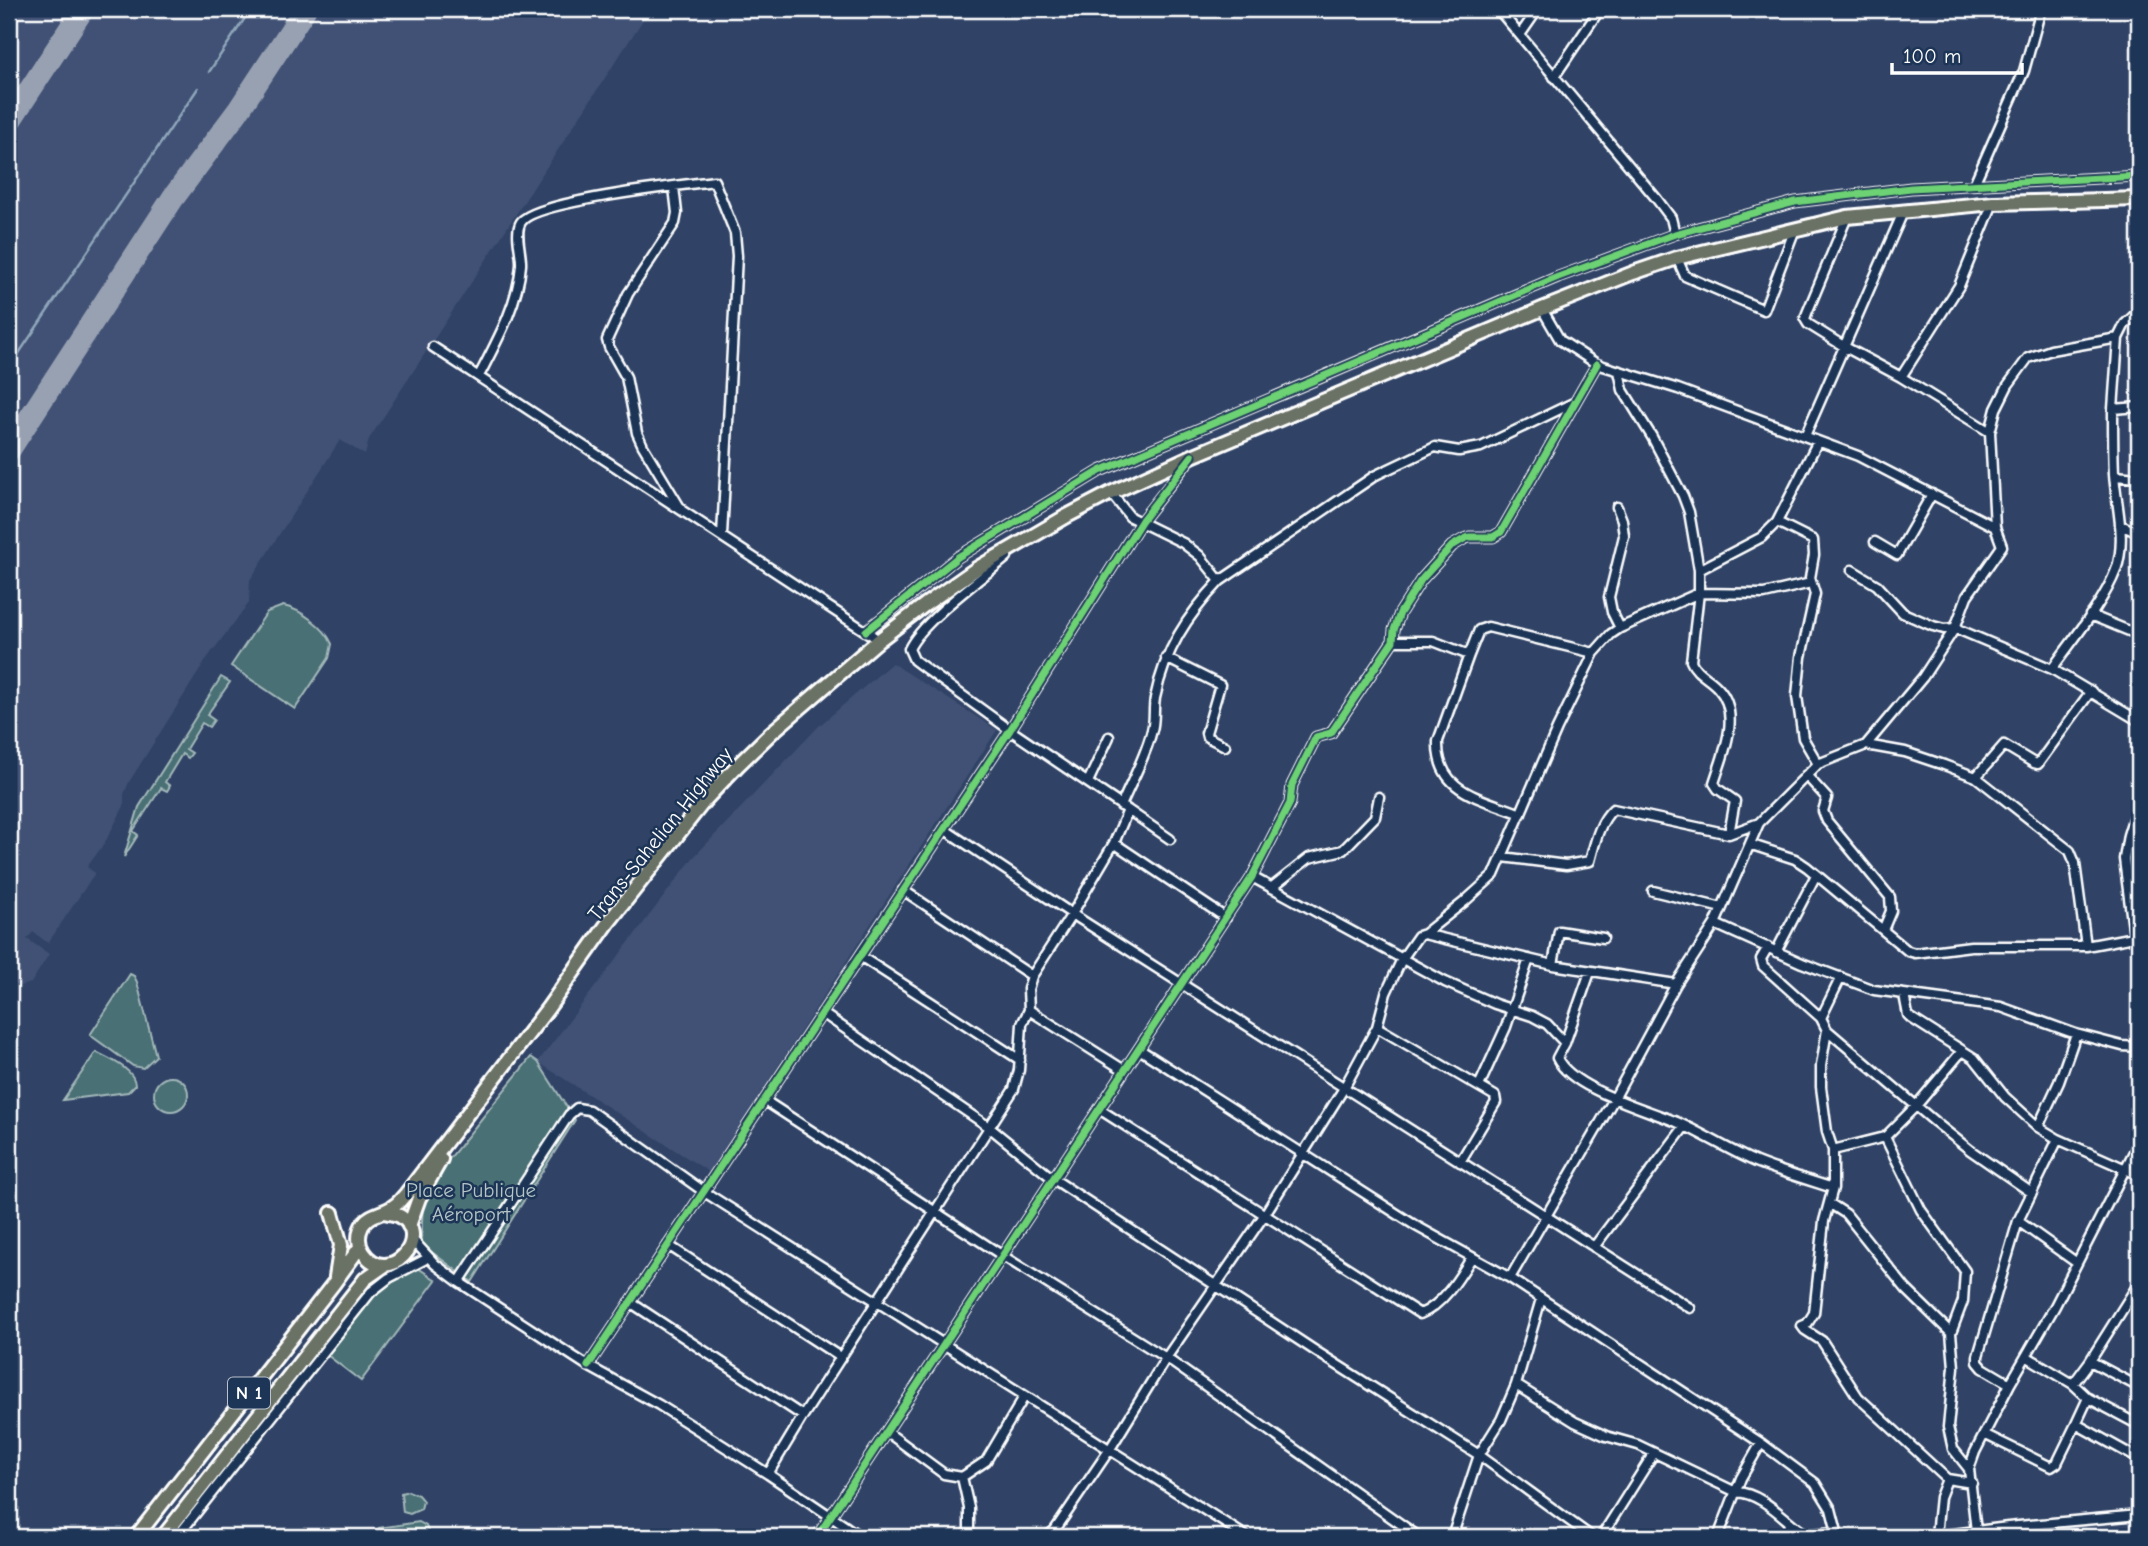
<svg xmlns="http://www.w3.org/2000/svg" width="2148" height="1546" viewBox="0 0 2148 1546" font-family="'Comic Neue',sans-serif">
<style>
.built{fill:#415174}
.green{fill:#487074;stroke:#a4b8ba;stroke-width:2}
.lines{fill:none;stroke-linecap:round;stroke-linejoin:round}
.stream{stroke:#8fa6ba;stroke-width:2.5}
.taxiway{stroke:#98a1b2;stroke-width:23}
.minor-casing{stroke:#fff;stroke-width:13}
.trunk-casing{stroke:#fff;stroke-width:18}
.minor{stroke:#1d3557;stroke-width:8}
.trunk{stroke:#6b7165;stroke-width:12}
.cycleway-casing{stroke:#1d3557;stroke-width:11}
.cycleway{stroke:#6cd273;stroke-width:7}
.labels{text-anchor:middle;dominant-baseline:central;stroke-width:5;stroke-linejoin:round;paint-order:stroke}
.shield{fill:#1d3557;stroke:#bbc2cd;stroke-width:2}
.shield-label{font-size:19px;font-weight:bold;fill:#fff}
.street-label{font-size:21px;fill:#fff;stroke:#1d3557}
.park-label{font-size:21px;fill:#b6c6c7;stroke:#1d3557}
</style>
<rect width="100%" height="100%" fill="#304366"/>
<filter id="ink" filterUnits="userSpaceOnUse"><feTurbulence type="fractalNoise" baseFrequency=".0143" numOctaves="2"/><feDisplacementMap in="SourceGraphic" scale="14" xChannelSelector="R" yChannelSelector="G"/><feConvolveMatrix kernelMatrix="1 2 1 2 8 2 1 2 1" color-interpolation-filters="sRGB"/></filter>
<g filter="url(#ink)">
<path class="built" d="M9 9H650L369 439 365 455 340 440 250 580 249 603 208 657 129 782 124 794V806L104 844 87 867 95 873 48 943 33 932 27 939 49 954 31 983 20 986 9 981Z
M892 663 997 730 709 1172 538 1062 693 858 819 726Z"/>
<path class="green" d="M283 606C300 609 325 627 332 644L329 658 295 709 231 666 267 612Z
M221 677 230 682 207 715 214 720 209 727 202 723 186 749 192 753 188 758 182 754 165 782 170 786 167 791 161 788 133 831 138 835 124 857 139 807Z
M130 974 134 976 137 982 156 1056 143 1068 133 1066 90 1035Z
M96 1052C109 1059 135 1069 135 1085L128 1092 63 1100Z
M531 1057 538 1062 575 1120 472 1282 425 1247 421 1241 423 1204 438 1173Z
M154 1094a17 17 0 1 1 34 0a17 17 0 1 1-34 0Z
M409 1262 436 1280 361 1381 318 1348C343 1316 366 1272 409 1262Z
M408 1491 418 1495 423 1501 421 1509 410 1514 403 1512 401 1493Z
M419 1522 426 1526 430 1537H375V1533L379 1528Z"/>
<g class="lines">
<path class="stream" d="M209 72 251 9
M9 368 198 88"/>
<path class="taxiway" d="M9 122 83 9
M9 450 173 198 238 111 305 9"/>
<g class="minor-casing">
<path id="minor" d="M1498 9 1656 198 1671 218 1675 234
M1520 35 1538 9
M1554 77 1600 9
M1974 184 2024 71 2041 9
M674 187 677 213 675 223 628 294 607 340 609 347 626 377 637 433 643 446 681 509
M1847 217 1807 313 1805 319 1808 324 1845 347 1901 377 1990 432
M1677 258 1685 276 1764 310 1795 229
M1542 309 1560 340 1597 364 1678 389 1858 456 1995 527
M2139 311 2125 324 2118 338 2113 409 2139 407
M433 347 879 640
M1619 371 1623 390 1652 437 1683 496 1689 512 1699 570V593L1691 661C1696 674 1710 678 1718 688 1742 714 1723 754 1714 783L1718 789 1735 801 1729 834
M479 376C497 341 518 304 521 265 522 253 514 233 521 222 534 201 684 185 714 181L735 233 737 256 722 535
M1901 377 1959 286 1993 203
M1805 436 1904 210
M2115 476 2139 478
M1111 493 1130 517 1183 543 1200 556 1220 581
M1617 507 1622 520 1624 536 1609 597 1612 612 1620 628
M1777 522 1813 540 1814 555 1810 578 1815 594 1801 657 1797 696 1803 738 1818 764
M2120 525 2139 533
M1875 542 1897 555 1932 494
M1007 557C981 579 922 621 909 649L914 660 930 672 1010 730 1128 810 1114 843 1072 914 1690 1308
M1699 570 1762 537 1777 522 1818 441
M1852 570 1877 585 1903 613 1933 626 1944 629 1955 628 2052 669 2139 721
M2090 615 2139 635
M866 631 958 557 1100 471 1558 277 1675 234 1795 202 1911 188 2139 176
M1393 641H1433L1469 655 1479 630 1488 627 1594 653
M1469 655 1438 741C1436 793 1482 798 1521 814
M1166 658 1220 685 1206 733 1207 737 1225 746
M2052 669C2073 639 2103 604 2116 570 2127 539 2116 505 2114 474 2113 452 2113 431 2113 409
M1866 745 1923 677 1955 628 1967 596 2002 546 1995 527 1990 432 1996 409 2008 385 2028 358 2051 350 2118 338
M1806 775 1827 798 1823 811 1827 821 1890 897 1891 911 1883 930
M1976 777 2004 745 2034 763 2038 764 2091 691
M1088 782 1109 737
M1121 806C1131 782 1146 756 1152 730 1155 720 1153 709 1155 698 1165 650 1186 617 1220 581L1376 475 1435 447 1459 451 1481 447 1575 402
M1128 810 1170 839
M1114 843 1226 918
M1752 845 1795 859 1807 867 1908 951 1915 953 1971 946H2086L2139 936
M1503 857 1566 865 1590 861C1595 843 1599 822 1613 809L1729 834 1759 823
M1252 877 1445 982 1495 1004 1532 1016 1547 1024 1565 1043
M1271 888 1309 858 1343 850 1375 817 1379 797
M903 890 1032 976
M1653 891 1722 908
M1715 924 1802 963 1874 990 2001 1007 2076 1034 2122 1046 2139 1047
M1424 934 1553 965 1676 984
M2134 937 2124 859 2128 835 2139 800
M1768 947 1761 959 1763 966 1821 1018 1827 1030 1935 1122 1970 1150 2032 1193
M1776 952 1816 875
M860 956 1020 1060
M1553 965 1559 931 1603 938
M1590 972 1565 1043 1557 1058C1572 1090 1647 1109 1679 1123 1705 1135 1730 1151 1756 1162 1781 1172 1808 1180 1833 1188V1150L1827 1132 1821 1087V1066L1827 1030
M1904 995 1908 1015 1911 1018 1974 1058 2005 1097 2038 1127 2058 1139 2139 1175
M1029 1010 1124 1070
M822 1013 989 1127 1052 1178 1317 1352 1479 1455 1592 1537
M1821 1018 1841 977
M1377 1027 1495 1096 1496 1102 1460 1162
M1139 1049 1416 1226 1510 1278 1761 1443 1815 1483 1831 1509 1837 1532 1843 1537
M1962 1051 1916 1106 1885 1137 1921 1210 1965 1271 1963 1301 1951 1333 1954 1367 1948 1427 1953 1449 1969 1469
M1479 1086 1506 1027 1529 959
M764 1100 1003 1256 1166 1358 1419 1537
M1099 1109 1420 1314C1443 1305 1459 1278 1472 1257
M2038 1127 2059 1082 2076 1034
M1833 1150 1885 1137
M1833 1188 1824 1221 1814 1313 1807 1324 1802 1326 1805 1330 1822 1341 1858 1397 1947 1479 1940 1497 1936 1535
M1829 1203 1846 1214 1906 1289 1951 1333
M2018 1221 2077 1263
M412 1239 435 1264 459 1282 588 1366 659 1405 768 1474 861 1537
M668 1245 840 1357
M1594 1247 1685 1126
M1510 1278 1614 1099 1676 984 1715 924 1759 823 1818 764 1866 745 1905 752 1944 765 1976 777 2070 851 2075 863 2086 946
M459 1282 569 1115 577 1108 589 1110 703 1191 1247 1537
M630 1302 803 1416
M2026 1356 2073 1384 2090 1361 2139 1283
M2090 1361 2139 1387
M588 1366 1010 730 1142 520 1190 459
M2010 1384 1983 1368 1978 1362V1356L2018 1221 2058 1139
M2073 1384 2088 1398 2139 1425
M1516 1385 1575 1422 1606 1436 1638 1445 1736 1492C1761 1493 1782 1517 1801 1531L1808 1534 1837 1532
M2088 1398 2076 1424 2139 1459
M887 1432 944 1474 962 1477 986 1461 1024 1397
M1984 1434 2051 1467 2057 1463 2076 1424
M768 1474 803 1416 1014 1089 1019 1070 1022 1024 1029 1010 1028 989 1032 976 1072 914 944 829
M962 1477 969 1508V1537
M1947 1479 1972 1483
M1976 1531 1969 1469 1975 1452 2010 1384 2055 1306 2139 1142
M177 1537 371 1292 389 1278 424 1260
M817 1537 1252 877 1290 803 1292 785 1316 737 1331 733 1393 641 1394 630 1400 613 1421 580 1452 546 1464 539 1469 537H1493L1501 532 1597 364
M1047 1537 1055 1530 1110 1449 1166 1358 1265 1214 1344 1088 1377 1027 1386 993 1402 959 1418 936 1424 934 1464 902 1494 875 1557 729 1594 653 1611 634 1620 628 1699 593 1764 594 1811 583
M1452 1537 1479 1455 1501 1420 1516 1385 1541 1299
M1601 1537 1654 1453
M1718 1537 1741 1478 1761 1443
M1783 1537 1791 1523
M1929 1537 2008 1527 2139 1515"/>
</g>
<g class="trunk-casing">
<path id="trunk" d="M384 1212C389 1213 396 1214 400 1216 434 1237 388 1289 363 1252 358 1244 358 1234 362 1226 369 1213 384 1214 394 1206 399 1203 402 1198 406 1194L548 1008 608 923 705 800 738 765 771 733 879 640 926 604 976 569 1067 516 1111 493 1192 456 1542 309 1633 273 1677 258 1847 217 1993 203 2139 199
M332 1213 341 1245 336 1277
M409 1226 419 1198 441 1159
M136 1537 334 1283 360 1247
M163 1537 365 1279 385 1265"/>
</g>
<use href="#minor" class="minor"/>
<use href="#trunk" class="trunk"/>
<g class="cycleway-casing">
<path id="cycleway" d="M866 631 958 557 1100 471 1558 277 1675 234 1795 202 1911 188 2139 176
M588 1366 1010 730 1142 520 1192 456
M817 1537 1252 877 1290 803 1292 785 1316 737 1331 733 1393 641 1394 630 1400 613 1421 580 1452 546 1464 539 1469 537H1493L1501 532 1597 364"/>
</g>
<use href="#cycleway" class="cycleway"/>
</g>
</g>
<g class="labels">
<rect class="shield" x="228" y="1377.5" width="42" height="31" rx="5"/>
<g class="shield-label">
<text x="249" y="1393">N 1</text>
</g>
<g class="street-label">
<text transform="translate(660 834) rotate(-51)">Trans-Sahelian Highway</text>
</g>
<g class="park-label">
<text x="471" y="1190">Place Publique<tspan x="471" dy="24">Aéroport</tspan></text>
</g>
</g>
<rect width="2148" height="1546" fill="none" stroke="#1d3557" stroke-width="35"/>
<rect x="18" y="18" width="2113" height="1511" fill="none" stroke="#fff" stroke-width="2.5" filter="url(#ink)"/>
<path d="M1892 63v10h130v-10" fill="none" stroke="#ffffff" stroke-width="3.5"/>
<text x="1903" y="63" font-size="21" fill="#ffffff" stroke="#1d3557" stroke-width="5" paint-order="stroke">100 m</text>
</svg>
